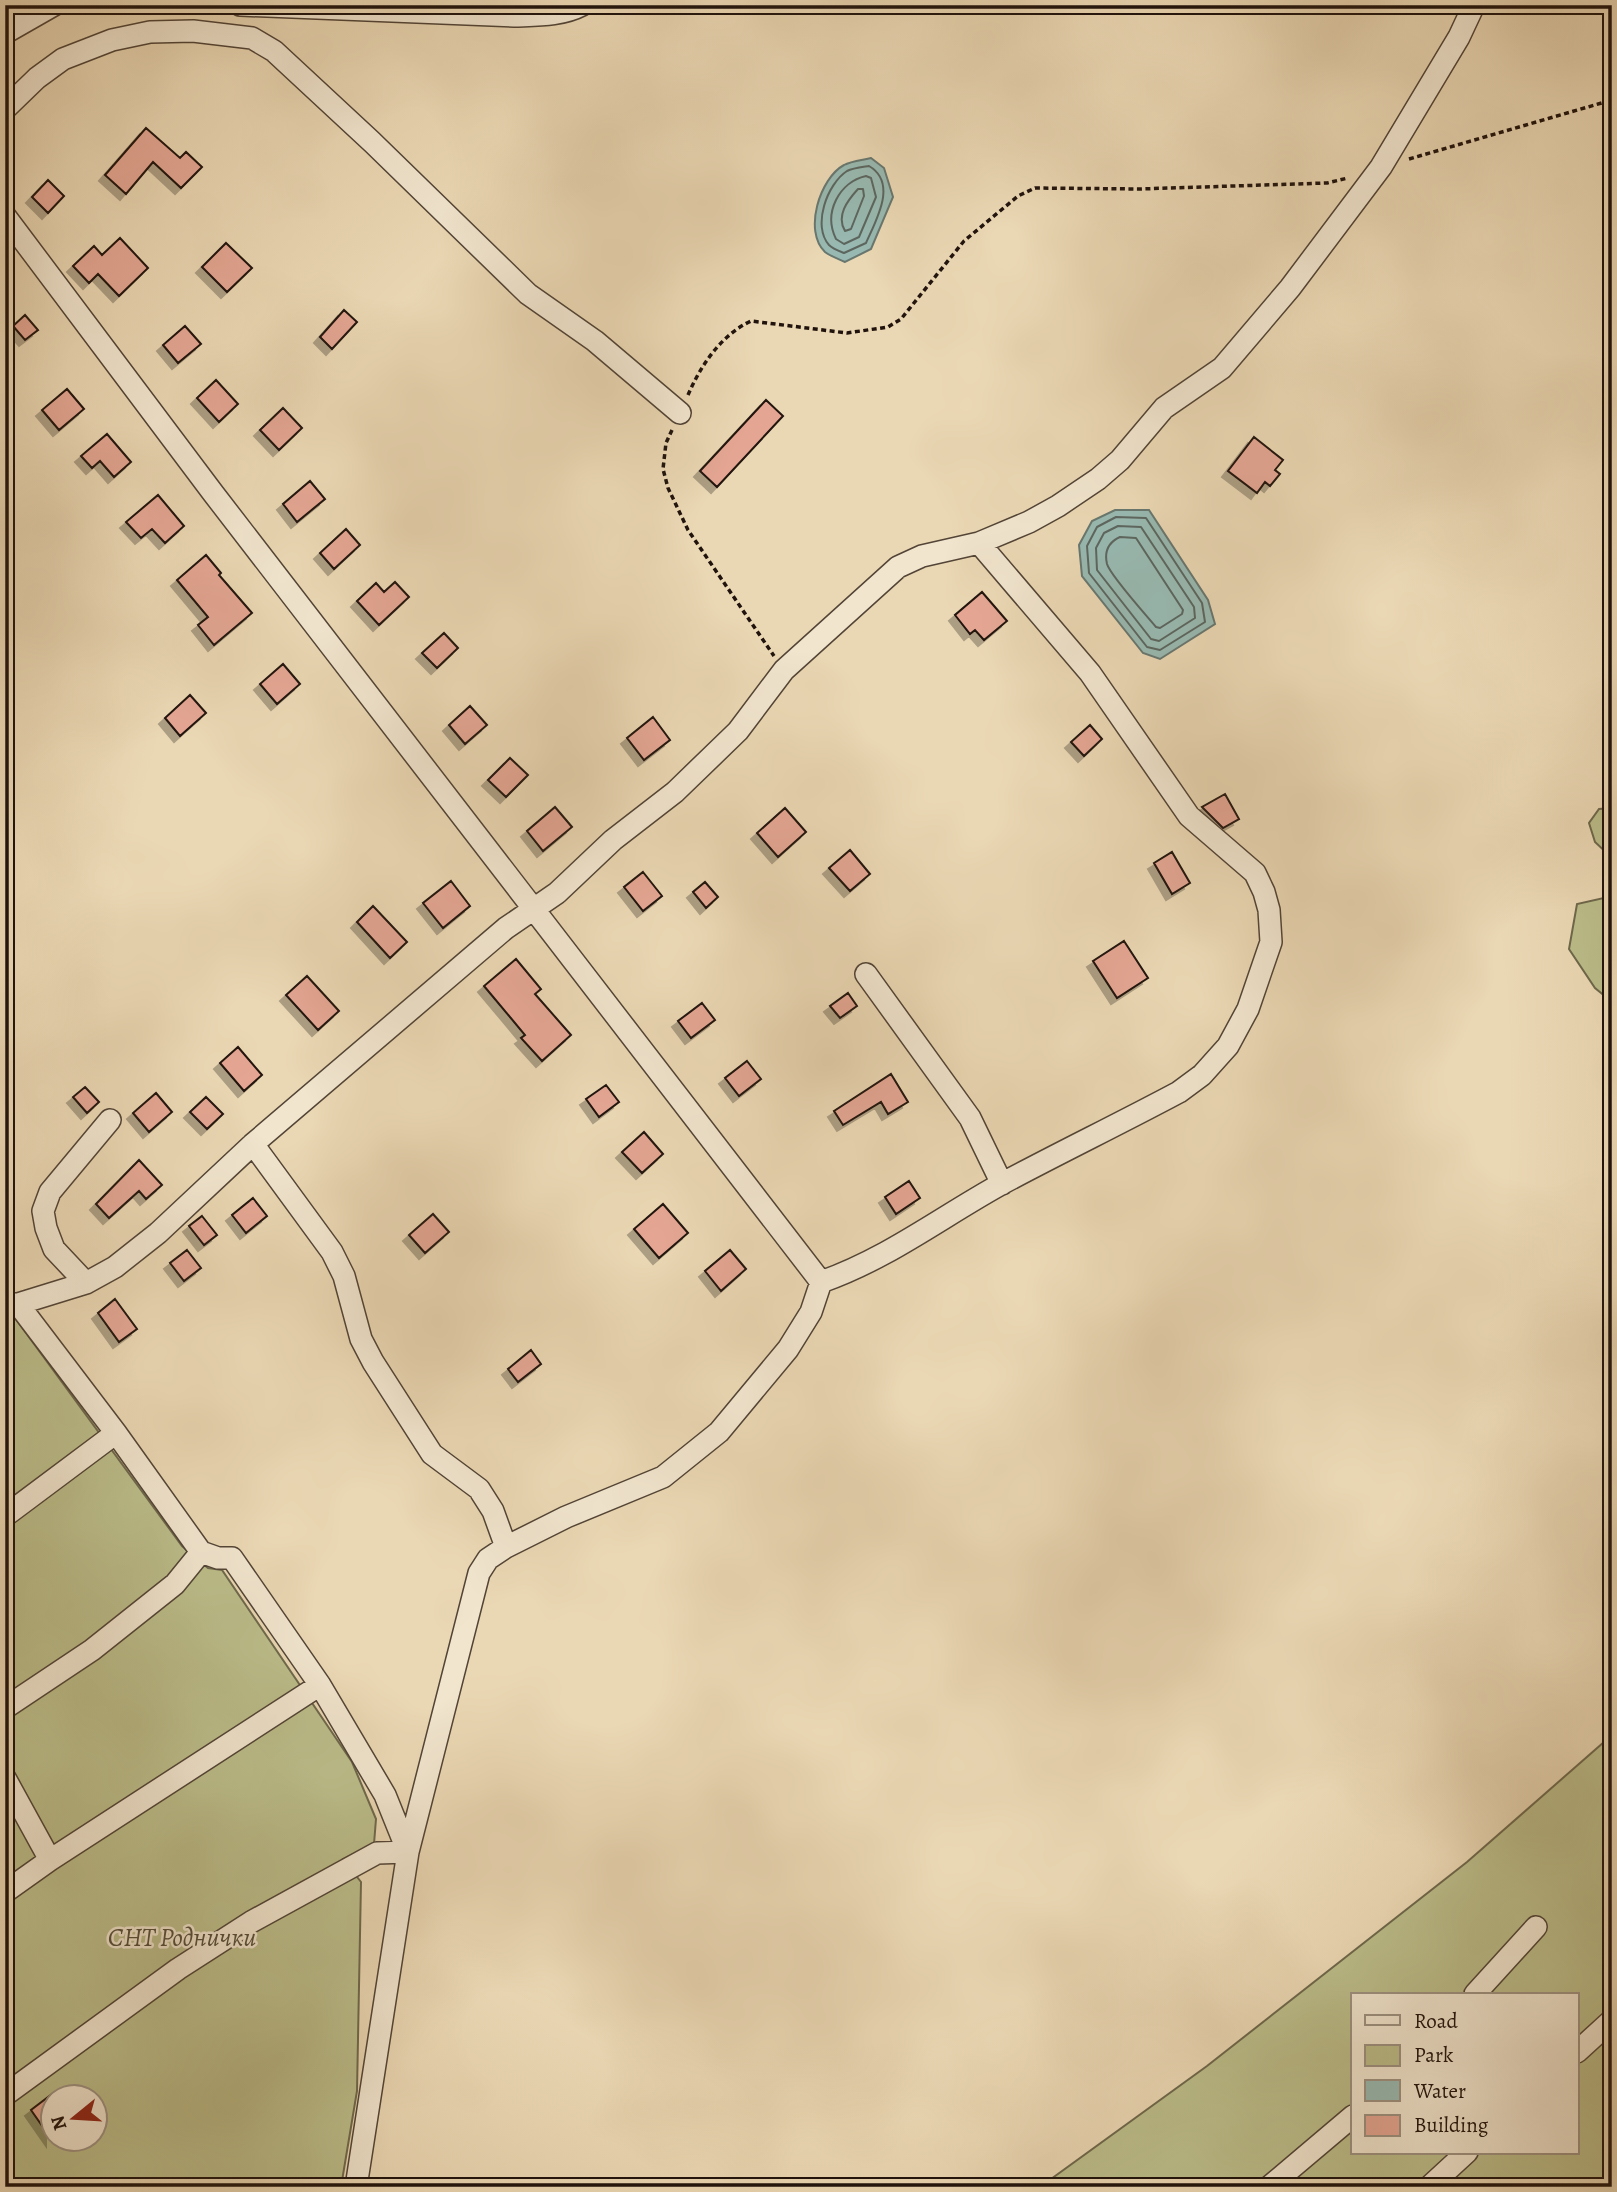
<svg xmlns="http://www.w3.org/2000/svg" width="1617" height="2192" viewBox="0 0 1617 2192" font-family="Alegreya,serif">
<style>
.green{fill:#bbbd8a;stroke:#6e684c;stroke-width:2;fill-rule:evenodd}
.water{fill:#98b9b1;stroke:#68776f;stroke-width:2}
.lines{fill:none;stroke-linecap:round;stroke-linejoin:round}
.shore{stroke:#5c665f;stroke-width:2}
.building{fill:#e4a693;stroke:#20130d;stroke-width:2;filter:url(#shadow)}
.minor-casing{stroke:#524436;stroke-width:24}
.path{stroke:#20130d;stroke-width:3.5;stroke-dasharray:5 3.5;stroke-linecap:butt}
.minor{stroke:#f1e5ce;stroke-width:21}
.labels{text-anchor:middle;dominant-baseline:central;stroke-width:5;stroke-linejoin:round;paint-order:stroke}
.park-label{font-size:26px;font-style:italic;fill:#564e39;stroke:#f1e5ce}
</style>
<defs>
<filter id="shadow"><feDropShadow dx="-6" dy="6" stdDeviation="0" flood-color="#0004"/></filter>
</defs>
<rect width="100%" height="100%" fill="#ead7b3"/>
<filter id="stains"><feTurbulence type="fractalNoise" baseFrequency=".00286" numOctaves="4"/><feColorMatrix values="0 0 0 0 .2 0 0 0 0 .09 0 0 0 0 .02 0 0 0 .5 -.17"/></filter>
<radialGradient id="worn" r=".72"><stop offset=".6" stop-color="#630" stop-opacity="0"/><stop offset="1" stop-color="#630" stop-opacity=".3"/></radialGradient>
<path class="green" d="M1612 808V858L1595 842 1589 823 1599 809Z
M1608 897 1612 900V1002L1595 988 1569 949 1577 904Z
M5 1317 15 1318 182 1546 208 1568 222 1570 352 1762 376 1819 374 1844 343 1859 361 1882 357 2091 341 2187H5ZM52 2098H94V2140H52Z
M1612 1735V2187H1040L1207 2066 1467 1862ZM1353 1994H1577V2152H1353Z"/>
<path class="water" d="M871 158 884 168 893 197 871 249 845 262C839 259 830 256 825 252 803 231 820 178 844 165 851 161 863 160 871 158Z
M1115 510H1149L1208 600 1215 624 1160 659 1143 653 1082 576 1079 545 1092 521Z"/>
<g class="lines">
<path class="shore" d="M869 166C898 183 876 220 866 243L844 253C839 251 833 249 829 245 812 226 827 184 847 171 853 168 863 167 869 166Z
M866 176 871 178 876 197 859 237 844 244 836 239C823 213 839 182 866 176Z
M858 189H863L864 196 851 229 845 231C836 216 847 201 858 189Z
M1116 517 1146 518 1202 603 1205 622 1160 650 1147 647 1089 573 1087 546 1097 527Z
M1118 526 1141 527 1194 607 1195 618 1159 641 1151 639 1097 570 1096 548 1104 533Z
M1120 537 1136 538 1183 610 1182 614 1160 628 1156 627C1146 615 1110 575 1107 564 1104 551 1109 542 1120 537Z"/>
</g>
<path class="building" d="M146 128 180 158 186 152 202 167 181 188 153 162 126 194 105 175Z
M48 180 64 196 48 213 32 197Z
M120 238 148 268 119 296 98 274 89 283 73 266 94 246 102 255Z
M226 243 252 268 227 292 202 267Z
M344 310 357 322 332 349 320 337Z
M25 315 38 330 25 340 13 326Z
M185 326 201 344 178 363 163 345Z
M216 380 238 404 219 422 197 398Z
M67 389 84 409 59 430 42 410Z
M766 400 783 416 717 487 700 471Z
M283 408 302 428 279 450 260 430Z
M107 434 131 462 114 477 100 461 92 468 81 456Z
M1254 437 1283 460 1275 470 1280 474 1270 486 1265 482 1257 493 1228 471Z
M310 481 325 499 297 522 283 504Z
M158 495 184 526 165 543 152 529 141 538 126 522Z
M346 529 360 545 334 569 320 553Z
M206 555 221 573 219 575 252 613 214 645 198 625 208 617 177 580Z
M395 582 409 597 379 625 357 601 376 583 384 592Z
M982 592 1007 621 984 640 975 630 970 634 955 615Z
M444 633 458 648 437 668 422 653Z
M283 664 300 684 277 704 260 684Z
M190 695 206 713 180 736 165 718Z
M470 706 487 725 465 744 449 725Z
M653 717 670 740 644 760 627 738Z
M1090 725 1102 739 1084 756 1071 742Z
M510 758 528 775 506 797 488 780Z
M1225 794 1239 819 1223 828 1202 807Z
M555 807 572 827 543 851 527 831Z
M785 808 806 832 778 857 757 833Z
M850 850 870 874 850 891 829 868Z
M1172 852 1190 883 1172 894 1154 863Z
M643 872 662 896 643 911 624 887Z
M451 881 470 906 443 928 423 903Z
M705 882 718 897 706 908 693 892Z
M373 906 407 942 390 958 357 922Z
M1124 941 1148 978 1117 998 1093 961Z
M516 959 541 989 535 994 571 1035 542 1061 521 1038 525 1035 484 986Z
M307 976 339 1011 318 1030 286 995Z
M848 993 857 1006 840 1018 830 1006Z
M702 1003 715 1020 691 1038 678 1021Z
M238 1047 262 1075 244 1091 220 1063Z
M747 1061 761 1079 739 1096 725 1078Z
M891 1074 908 1102 888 1114 881 1102 843 1125 834 1111Z
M606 1085 619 1102 599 1117 586 1099Z
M85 1087 99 1102 87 1113 73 1097Z
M156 1093 172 1112 149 1132 133 1113Z
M206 1097 223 1114 207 1129 190 1112Z
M644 1132 663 1154 642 1173 622 1152Z
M139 1160 162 1185 146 1199 139 1191 109 1218 96 1204Z
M909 1181 920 1198 896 1214 885 1197Z
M253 1198 267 1216 246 1233 232 1215Z
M663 1204 688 1233 659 1258 634 1229Z
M433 1214 449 1232 425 1253 409 1235Z
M202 1216 217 1235 204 1245 189 1226Z
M187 1250 201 1268 184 1281 170 1263Z
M730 1250 746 1269 721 1291 705 1271Z
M115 1299 137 1329 119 1342 98 1313Z
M531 1350 541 1364 518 1382 508 1369Z
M52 2094V2140L31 2110Z"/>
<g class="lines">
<g class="minor-casing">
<path id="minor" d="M240 5 514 16C537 15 561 16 582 5
M5 33 54 5
M5 109 37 78 63 59 112 40 150 32 193 31 252 38 274 51 372 142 528 294 595 341 680 413
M5 216 213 493 821 1282
M866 974 970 1118 1002 1184
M253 1144 332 1252 344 1276 361 1339 373 1362 432 1454 479 1489 493 1511 506 1547
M821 1282C889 1258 941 1217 1003 1183 1061 1152 1121 1123 1179 1092L1202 1075 1228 1046 1248 1009 1271 942 1269 910 1264 892 1255 873 1189 816 1090 673 979 543
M86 1283 54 1249 46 1228 43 1211 50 1192 110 1120
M18 1304 86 1283 115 1267 158 1233 253 1144 506 928 557 893 613 840 675 792 738 731 784 670 898 567 922 556 979 543 1029 522 1058 506 1098 479 1120 460 1164 408 1222 368 1290 288 1381 167 1459 37 1474 5
M5 1516 116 1433
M5 1708 92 1650 175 1584 201 1552
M5 1778 50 1860
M5 1892 50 1860 320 1685
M1475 1994 1536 1927
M1577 2052 1612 2020
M5 2095 178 1969 251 1922 377 1853 408 1852 385 1795 320 1685 232 1558H218L201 1552 116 1433 18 1304H7
M356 2187 408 1852 479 1573 488 1559 506 1547 566 1517 663 1477 719 1432 788 1349 811 1312 821 1282
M1269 2187 1353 2116
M1429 2187 1467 2152"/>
</g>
<path class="path" d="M1409 159 1612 100
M688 395C701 365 721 335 751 321L847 333 888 327 901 319 964 241 1018 196 1035 188 1139 189 1327 183 1348 178
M672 430 666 443 663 469 668 488 688 530 774 656"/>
<use href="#minor" class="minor"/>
</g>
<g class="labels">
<g class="park-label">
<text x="182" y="1937">СНТ Роднички</text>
</g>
</g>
<rect width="1617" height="2192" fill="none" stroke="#ead7b3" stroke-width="28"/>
<rect x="7" y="7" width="1603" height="2178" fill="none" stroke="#20130d" stroke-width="3.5"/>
<rect x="14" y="14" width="1589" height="2164" fill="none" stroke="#20130d" stroke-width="2"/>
<rect x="1351" y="1993" width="228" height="161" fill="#f1e5ce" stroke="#9d9181" stroke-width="2"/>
<rect x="1365" y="2015" width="35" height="10" fill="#f1e5ce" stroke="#9d9181" stroke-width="2"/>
<text x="1414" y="2028" font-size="21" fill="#20130d">Road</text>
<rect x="1365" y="2045" width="35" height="21" fill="#bbbd8a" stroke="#9d9181" stroke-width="2"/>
<text x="1414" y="2062" font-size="21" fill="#20130d">Park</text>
<rect x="1365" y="2080" width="35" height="21" fill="#98b9b1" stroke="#9d9181" stroke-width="2"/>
<text x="1414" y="2098" font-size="21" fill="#20130d">Water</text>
<rect x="1365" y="2115" width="35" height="21" fill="#e4a693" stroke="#9d9181" stroke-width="2"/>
<text x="1414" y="2132" font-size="21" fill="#20130d">Building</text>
<g transform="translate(74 2118) rotate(252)"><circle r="33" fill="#f1e5ce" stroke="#9d9181" stroke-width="2"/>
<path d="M0-5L12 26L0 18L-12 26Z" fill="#8f2418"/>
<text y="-10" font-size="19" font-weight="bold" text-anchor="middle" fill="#20130d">N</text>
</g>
<rect width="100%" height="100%" filter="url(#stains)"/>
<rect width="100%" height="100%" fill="url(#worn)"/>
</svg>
